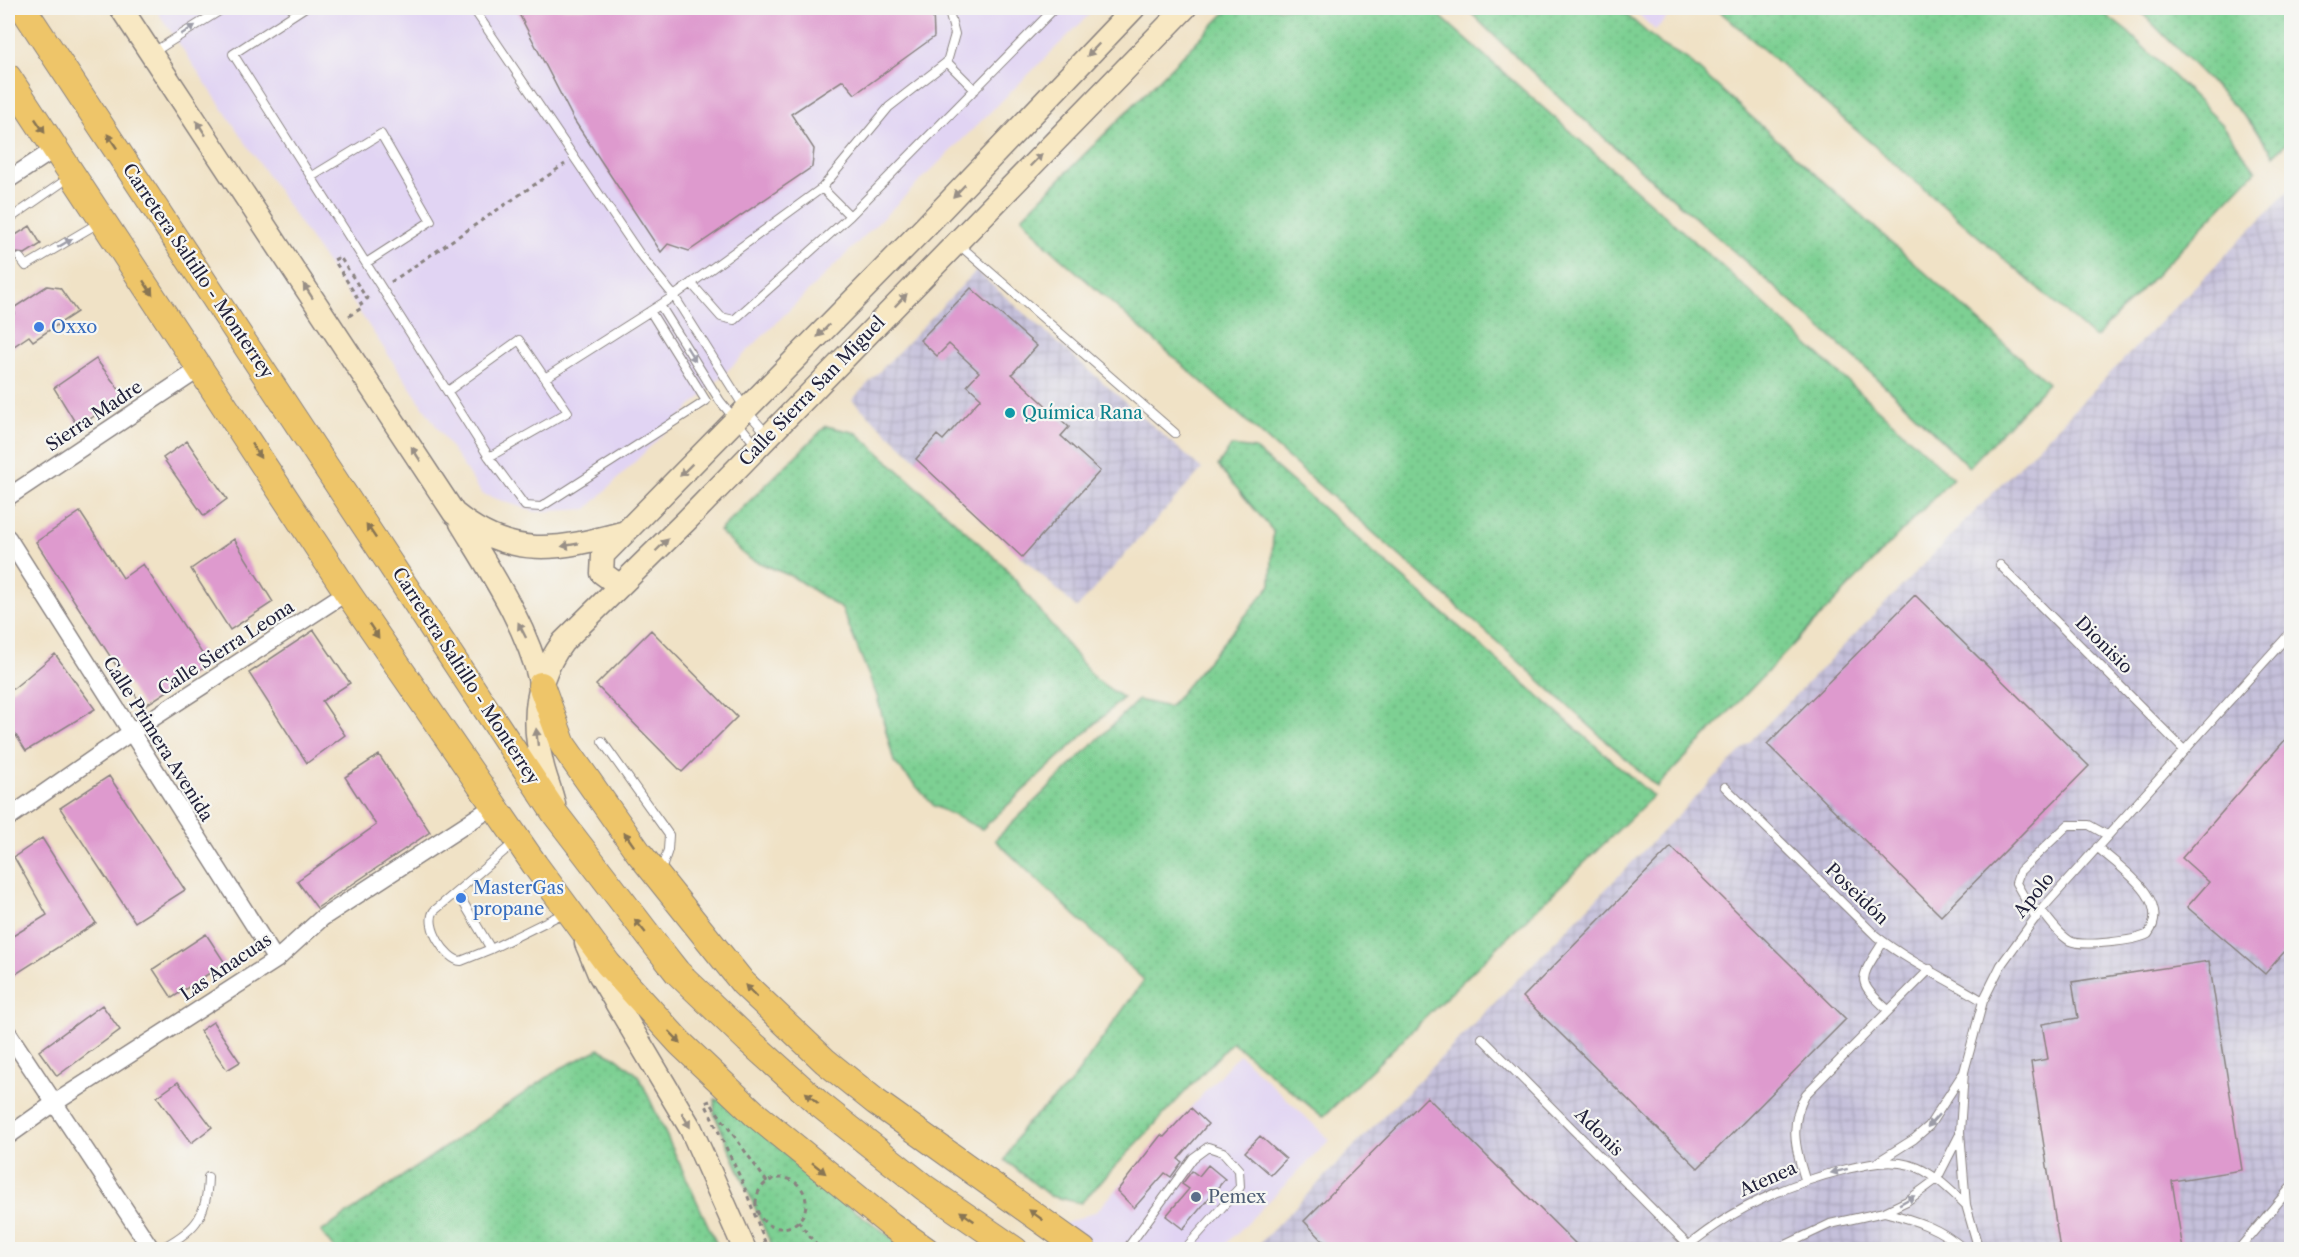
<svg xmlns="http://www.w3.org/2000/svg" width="2299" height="1257" viewBox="0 0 2299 1257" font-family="'Libre Caslon Text',serif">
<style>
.built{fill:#e1d4f3}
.industrial{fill:url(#industrial-grid)}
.grass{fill:url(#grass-dots);stroke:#507967;stroke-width:1.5}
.building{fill:#de9ace}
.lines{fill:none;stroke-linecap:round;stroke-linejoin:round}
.lane-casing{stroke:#898280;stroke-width:10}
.street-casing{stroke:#898280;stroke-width:19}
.secondary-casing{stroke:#898280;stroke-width:25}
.primary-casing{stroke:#898280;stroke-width:28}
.path{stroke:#898280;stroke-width:3;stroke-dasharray:4.5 4.5;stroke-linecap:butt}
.lane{stroke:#fff;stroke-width:8}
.street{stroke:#fff;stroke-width:16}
.secondary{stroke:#f8e8c3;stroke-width:22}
.primary{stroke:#eec569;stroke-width:26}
.oneway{fill:#9c9ca7}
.oneway2{fill:#988f86}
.oneway3{fill:#887452}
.shop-dot{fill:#3f7fe0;stroke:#f6f6f2;stroke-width:2}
.culture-dot{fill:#0f9aa8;stroke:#f6f6f2;stroke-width:2}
.service-dot{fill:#5c6f8a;stroke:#f6f6f2;stroke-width:2}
.labels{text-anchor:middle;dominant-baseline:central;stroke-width:4.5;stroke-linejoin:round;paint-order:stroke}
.street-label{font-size:18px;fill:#22223b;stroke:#f6f6f2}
.shop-label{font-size:18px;fill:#366cbe;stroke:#f6f6f2;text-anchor:start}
.culture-label{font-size:18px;fill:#0d838f;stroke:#f6f6f2;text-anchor:start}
.service-label{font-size:18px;fill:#4e5e75;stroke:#f6f6f2;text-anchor:start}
</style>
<defs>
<pattern id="industrial-grid" width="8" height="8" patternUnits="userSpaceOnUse" patternTransform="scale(1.5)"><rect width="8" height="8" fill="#c5c0da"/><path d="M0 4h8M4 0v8" fill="none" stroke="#a9a5bc"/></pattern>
<pattern id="grass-dots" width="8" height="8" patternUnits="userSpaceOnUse" patternTransform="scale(1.5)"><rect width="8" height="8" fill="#7dd093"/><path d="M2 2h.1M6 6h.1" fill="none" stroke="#6cb280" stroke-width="1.8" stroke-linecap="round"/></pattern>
</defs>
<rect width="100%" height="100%" fill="#f6f6f2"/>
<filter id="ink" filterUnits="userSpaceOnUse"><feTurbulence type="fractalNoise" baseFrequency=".0167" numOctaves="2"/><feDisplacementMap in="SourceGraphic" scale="12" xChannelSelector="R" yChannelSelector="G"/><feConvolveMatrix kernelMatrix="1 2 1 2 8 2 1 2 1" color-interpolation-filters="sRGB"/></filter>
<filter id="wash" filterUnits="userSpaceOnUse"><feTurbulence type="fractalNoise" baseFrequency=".008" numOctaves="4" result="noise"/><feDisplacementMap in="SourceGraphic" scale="24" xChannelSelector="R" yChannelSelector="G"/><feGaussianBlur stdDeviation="1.35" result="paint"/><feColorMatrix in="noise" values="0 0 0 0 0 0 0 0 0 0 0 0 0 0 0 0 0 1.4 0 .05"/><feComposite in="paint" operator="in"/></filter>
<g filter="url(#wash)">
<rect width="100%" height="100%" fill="#f0e2c6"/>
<path class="built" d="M155 8H1096L587 509 535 512 482 494Z
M1632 8H1677L1655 30Z
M1239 1054 1330 1140 1221 1249H1091L1059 1226 1097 1211Z"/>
<path class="industrial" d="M2291 188V1249H1254Z
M976 271 1202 469 1077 608 852 400Z"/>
<path class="grass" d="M1230 8H1431L1734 277 1953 478 1657 787 1483 629 1047 246 1022 217Z
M1466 8H1619L1660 44 1687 59 2048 383 1969 467C1809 306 1627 169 1466 8Z
M1716 8H2097L2128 32 2222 124 2256 171 2095 338Z
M2137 8H2291V138L2274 155 2249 121Z
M826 426 857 433 1003 565 1094 678 1123 698 982 829 934 806 894 762 877 696 842 609 793 577 748 558 719 531Z
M1231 446 1255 449 1653 796 1323 1117 1232 1042 1081 1203 1050 1196 1005 1160 1022 1128 1070 1084 1144 980 995 840 1138 700 1169 707 1271 585 1273 531 1218 466Z
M599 1049 617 1058 639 1076 719 1249 335 1250 321 1232 561 1068Z
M715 1099 729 1102 831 1193 907 1249H773L714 1113Z"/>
<g id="blocks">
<path class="building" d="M516 8H933L934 37 855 94 843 80 791 114 814 149 812 167 689 251 668 244 661 252 574 120Z
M30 226 41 244 25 254 17 253 15 261 8 266V246L13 244 14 236Z
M47 286 60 288 77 312 33 341 29 336 8 350V318L15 313 12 309Z
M971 288 1037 346 1012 374 1069 427 1061 436 1100 471 1022 557 916 459 937 435 943 440 981 398 967 385 979 372 949 344 937 356 920 340Z
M96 359 124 396 78 427 54 388Z
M187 441 227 499 204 516 163 458Z
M80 512 123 578 143 564 209 664 143 707 36 542Z
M234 539 273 602 230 630 191 569Z
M1915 595 2089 766 1941 916 1767 744Z
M314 630 350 683 322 701 345 735 307 763 249 673Z
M651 630 737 717 682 772 596 685Z
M55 654 95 709 26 751 8 723V693Z
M2292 732V943L2265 974 2187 907 2209 882 2182 858Z
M379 755 430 832 317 908 297 881 376 825 345 777Z
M109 776 185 890 135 922 60 808Z
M42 838 96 923 8 979V939L47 915 14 857Z
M1671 847 1846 1019 1698 1168 1523 997Z
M206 934 225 963 172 998 153 969Z
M2209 961 2242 1170 2172 1181 2183 1250H2060L2031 1062 2048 1059 2042 1024 2078 1018 2072 982Z
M102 1005 120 1030 57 1076 39 1051Z
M213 1022 240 1062 227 1070 200 1031Z
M178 1082 212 1127 191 1143 157 1097Z
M1427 1097 1582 1250H1332L1304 1221Z
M1191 1108 1208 1124 1178 1159 1182 1162 1171 1177 1165 1173 1134 1208 1117 1191 1161 1135 1164 1137Z
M1260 1136 1286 1159 1271 1175 1245 1152Z
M1208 1165 1225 1179 1183 1229 1166 1216 1189 1189 1182 1184 1192 1171 1199 1176Z"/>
</g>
</g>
<g filter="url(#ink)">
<use href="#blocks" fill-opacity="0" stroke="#898280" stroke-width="1.5"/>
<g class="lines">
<g class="lane-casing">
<path id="lane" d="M304 8 233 54 489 457 568 412 519 340 448 391
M473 8 639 253 674 296 746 410 767 434
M152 53 224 8
M947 62 975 90
M311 177 381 134 431 221 366 263
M822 188 850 216
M8 220 70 177
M8 239V240
M957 243 1175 433
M20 258 26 266 100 222
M691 283 721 317 734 320 850 216 1055 8
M660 305 720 401 756 445
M545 378 674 296 822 188 889 107 947 62 955 34 948 8
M489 457 525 506 541 507 706 401 650 311
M2000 565 2183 749
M602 741 669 835 668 850 660 874
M1725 787 1876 936C1909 962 1947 979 1983 1001
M457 892 491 949 461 961C446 960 424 925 434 911L516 841
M2041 910C2049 920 2058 934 2070 941 2082 947 2136 941 2148 934 2173 900 2118 866 2097 847
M2036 918 2016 883 2020 871 2068 825H2089L2107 835
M1883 942C1860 980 1854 979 1888 1010
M491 949 566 912
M1482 1038 1691 1248
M1879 1161 1914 1139 1929 1126 1962 1075
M1805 1179C1795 1148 1789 1123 1806 1094L1930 969
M1884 1212C1915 1220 1941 1228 1965 1250
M158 1250C194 1231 207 1219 208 1177
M1126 1250 1193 1158 1208 1147 1223 1152 1239 1170 1240 1187 1184 1250
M1683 1250C1731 1209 1787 1184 1847 1169 1869 1164 1889 1159 1910 1165 1932 1171 1950 1190 1966 1205
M1775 1250 1830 1224 1884 1212 1907 1201 1937 1179 1959 1136
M1979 1250 1966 1205 1960 1132 1964 1072 1983 1001 2001 965 2041 910 2292 631
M2238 1250 2292 1186"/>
</g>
<g class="street-casing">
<path id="street" d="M8 180 55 149
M8 497 201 368
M8 538 276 960
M8 818 130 733 347 592
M8 1033 152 1250
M8 1136 53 1104 276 960 322 918 494 806"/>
</g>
<g class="secondary-casing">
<path id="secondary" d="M121 8 454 513C511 560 559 550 625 532
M461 523C492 574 527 626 541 685
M620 586 602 573 603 555 923 229 1134 8
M554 804C551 790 545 777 542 763 531 720 536 678 563 642L686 521 1185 8
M586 943 599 974 691 1129 745 1250"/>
</g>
<g class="primary-casing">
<path id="primary" d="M23 8 556 815 655 944 677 972 748 1040 819 1104 925 1188 1015 1250
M8 77 347 592 535 865 608 964 680 1043 756 1115 891 1225 926 1250
M541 685 563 745 639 853 743 983 825 1061 876 1102 1083 1250"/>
</g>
<path class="path" d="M391 282 565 164
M349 316 363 307 334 260 340 257 367 299 371 296
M710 1101 705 1103 742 1181 768 1250
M712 1105 767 1182
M756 1203a25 25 0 1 1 50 0a25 25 0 1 1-50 0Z
M798 1221 820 1250
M834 1250 857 1244 880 1250"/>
<use href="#lane" class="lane"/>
<use href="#street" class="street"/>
<use href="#secondary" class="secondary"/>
<use href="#primary" class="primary"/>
</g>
<defs><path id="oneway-solid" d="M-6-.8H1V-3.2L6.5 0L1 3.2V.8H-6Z" transform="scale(1.5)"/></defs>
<g class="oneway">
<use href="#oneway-solid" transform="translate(188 30) rotate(-32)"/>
<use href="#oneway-solid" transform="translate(65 243) rotate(-31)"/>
<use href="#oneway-solid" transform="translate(691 354) rotate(58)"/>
<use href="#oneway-solid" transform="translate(1933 1121) rotate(132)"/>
<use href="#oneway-solid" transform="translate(1839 1171) rotate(166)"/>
<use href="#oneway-solid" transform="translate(1907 1200) rotate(-29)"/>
</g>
<g class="oneway2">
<use href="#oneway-solid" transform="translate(1093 50) rotate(134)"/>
<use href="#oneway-solid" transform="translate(201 128) rotate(-123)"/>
<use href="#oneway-solid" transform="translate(1036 160) rotate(-46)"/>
<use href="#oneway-solid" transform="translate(959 191) rotate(134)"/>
<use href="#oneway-solid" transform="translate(308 291) rotate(-123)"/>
<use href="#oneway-solid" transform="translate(901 300) rotate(-46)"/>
<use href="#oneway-solid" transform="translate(823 331) rotate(134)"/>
<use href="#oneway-solid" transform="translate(416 454) rotate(-123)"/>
<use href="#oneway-solid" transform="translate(686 470) rotate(135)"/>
<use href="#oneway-solid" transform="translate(570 545) rotate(170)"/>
<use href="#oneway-solid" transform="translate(662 545) rotate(-44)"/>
<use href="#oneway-solid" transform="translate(522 630) rotate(-117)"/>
<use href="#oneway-solid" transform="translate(537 737) rotate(-96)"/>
<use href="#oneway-solid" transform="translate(686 1120) rotate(61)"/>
</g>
<g class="oneway3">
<use href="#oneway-solid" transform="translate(40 126) rotate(56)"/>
<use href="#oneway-solid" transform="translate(112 141) rotate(-124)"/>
<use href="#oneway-solid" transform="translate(148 288) rotate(57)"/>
<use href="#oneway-solid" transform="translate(256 451) rotate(57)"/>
<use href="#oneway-solid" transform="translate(371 531) rotate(-124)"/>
<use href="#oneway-solid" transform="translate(374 631) rotate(56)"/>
<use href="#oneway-solid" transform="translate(629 839) rotate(-125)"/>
<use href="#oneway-solid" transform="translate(640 926) rotate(-129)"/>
<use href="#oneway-solid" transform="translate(751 991) rotate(-134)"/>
<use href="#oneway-solid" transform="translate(675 1037) rotate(46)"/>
<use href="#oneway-solid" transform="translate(812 1098) rotate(-139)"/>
<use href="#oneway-solid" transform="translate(819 1168) rotate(39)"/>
<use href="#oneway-solid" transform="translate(1036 1215) rotate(-144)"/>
<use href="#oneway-solid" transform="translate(967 1216) rotate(-145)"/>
</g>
</g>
<g class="shop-dot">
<circle cx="39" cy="327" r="6"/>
<circle cx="461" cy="898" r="6"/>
</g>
<circle class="culture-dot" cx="1010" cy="413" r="6"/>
<circle class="service-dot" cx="1196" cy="1197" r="6"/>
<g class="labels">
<g class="street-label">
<text transform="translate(198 271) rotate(56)">Carretera Saltillo - Monterrey</text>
<text transform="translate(812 391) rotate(-46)">Calle Sierra San Miguel</text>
<text transform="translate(94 416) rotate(-34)">Sierra Madre</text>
<text transform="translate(2104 645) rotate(45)">Dionisio</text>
<text transform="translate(226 648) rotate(-33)">Calle Sierra Leona</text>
<text transform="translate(466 676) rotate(57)">Carretera Saltillo - Monterrey</text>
<text transform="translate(158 739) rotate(58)">Calle Primera Avenida</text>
<text transform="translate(1857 894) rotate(44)">Poseidón</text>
<text transform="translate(2034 895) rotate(-51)">Apolo</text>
<text transform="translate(226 967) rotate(-34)">Las Anacuas</text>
<text transform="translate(1599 1132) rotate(45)">Adonis</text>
<text transform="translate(1768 1179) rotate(-24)">Atenea</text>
</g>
<g class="shop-label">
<text x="51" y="327">Oxxo</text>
<text x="473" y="888">MasterGas<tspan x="473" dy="21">propane</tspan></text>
</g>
<g class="culture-label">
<text x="1022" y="413">Química Rana</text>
</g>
<g class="service-label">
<text x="1208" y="1197">Pemex</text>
</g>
</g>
<rect width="2299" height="1257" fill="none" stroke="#f6f6f2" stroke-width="30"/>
</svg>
